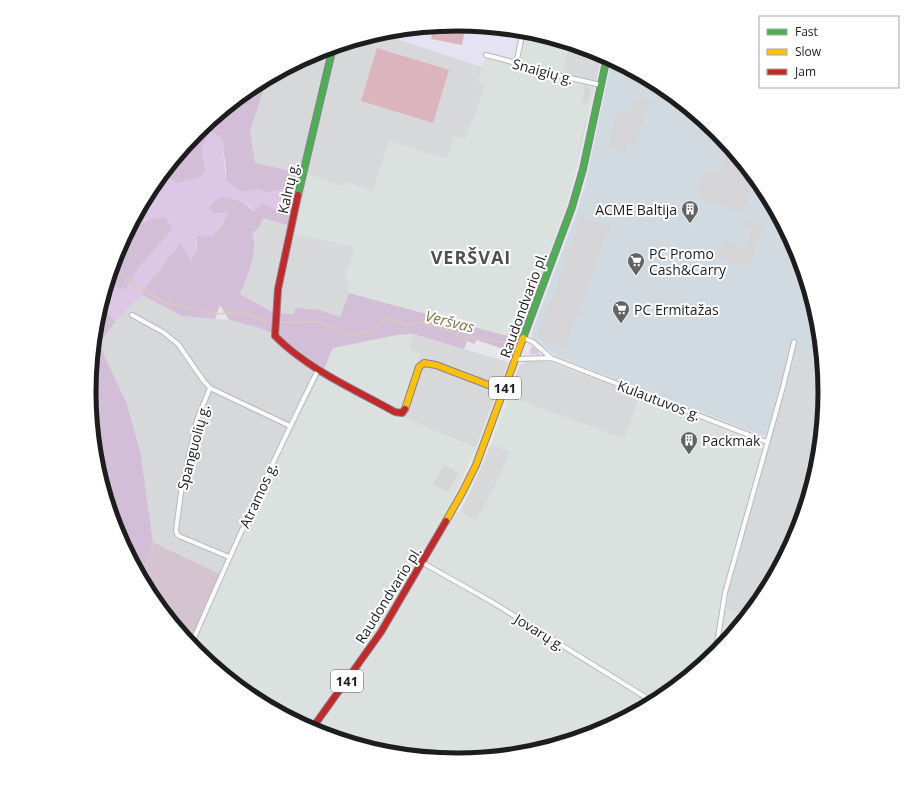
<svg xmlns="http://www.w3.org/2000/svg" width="915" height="785" viewBox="0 0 915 785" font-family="'Open Sans',sans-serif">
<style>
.residential{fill:#d7d8da}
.commercial{fill:#d1dae0}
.industrial{fill:#dae1df}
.education{fill:#e5e2f4}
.grass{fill:#dcc8e6}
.forest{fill:#d3bed7}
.cemetery{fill:#d3c4d0}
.pitch{fill:#dcb4bd}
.parking{fill:#d5d5d7}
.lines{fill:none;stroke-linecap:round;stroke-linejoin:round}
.stream{stroke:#dbc9be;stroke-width:1.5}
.street-casing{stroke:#b9b9bb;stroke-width:6}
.fast-casing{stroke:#858093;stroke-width:8}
.slow-casing{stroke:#858093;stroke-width:8}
.jam-casing{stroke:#858093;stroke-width:8}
.street{stroke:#fbfbfc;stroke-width:4}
.fast{stroke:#4caf50;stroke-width:6}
.slow{stroke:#ffc107;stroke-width:6}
.jam{stroke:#c62828;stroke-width:6}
.labels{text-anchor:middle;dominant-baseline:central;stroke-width:4;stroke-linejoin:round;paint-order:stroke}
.shield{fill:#fff;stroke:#616161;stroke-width:1}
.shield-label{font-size:13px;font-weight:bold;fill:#1d1d1d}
.street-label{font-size:14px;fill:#1d1d1d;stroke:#fff}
.poi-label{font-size:14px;fill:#1d1d1d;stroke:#fff;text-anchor:start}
.water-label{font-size:15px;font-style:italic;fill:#847347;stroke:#fff}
.district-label{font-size:18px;font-weight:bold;letter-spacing:1px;fill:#505050;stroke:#fff}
.rim{fill:none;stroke:#1d1d1d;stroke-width:5}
</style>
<rect width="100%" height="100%" fill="#e6e6eb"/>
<path class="residential" d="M458 24 519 30 485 54 479 82 486 85 466 139 447 159 389 141 373 192 344 181 342 186 308 175 355 247 345 278 350 284 349 293 340 317 320 310 293 314 274 313 240 294 252 264V234L260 226 263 218 288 224 301 173 255 163 250 130 268 78 317 52 386 31Z
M569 43 602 54 595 86 562 78Z
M142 295 182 316 229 320 260 328 279 336 324 369 229 557 222 575 153 542 141 455 127 404 99 344 115 322Z
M413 334 508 362 476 448 406 419 402 408 420 354 408 350Z
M791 344 822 357 826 393 819 465 798 534 764 597 747 617 726 608 731 579 776 415 771 410Z
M535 360 550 362 628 391 638 401 624 439 521 401 508 398 519 366 524 362Z
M491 444 510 451 501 475 477 521 460 512 481 468Z"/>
<path class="commercial" d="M612 59 662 86 718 132 764 188 798 252 819 321 822 357 791 345 771 410 774 413 767 434 763 436 556 356 535 341 532 337V332L577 212 585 185Z"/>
<path class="industrial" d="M519 30 530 31 569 43 562 78 595 86 576 170 566 207 517 338 349 293 350 284 345 278 355 247 295 234 308 175 342 186 344 181 373 192 389 141 447 159 454 136 466 139 486 85 479 82 485 54 513 58Z
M413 334 408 350 420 354 402 408 406 419 476 448 449 507 476 521 501 475 510 451 491 444 508 398 521 401 624 439 638 401 645 400 746 436 757 440 761 445 762 451 720 606 747 617 718 653 662 699 598 733 529 754 457 761 385 754 316 733 253 699 197 653 191 645 229 557 324 369 333 348 397 335Z"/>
<path class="education" d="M458 24 519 30 513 58 486 54 482 67 378 33 386 31Z"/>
<path class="grass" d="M210 129 222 138 226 181 243 192 258 189 267 193 285 189H297L292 207 283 205 282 215 262 202 258 208 253 212 250 206 234 199 223 196 228 212 221 226 212 236 203 235 196 241 197 250 190 261 180 243 145 288 142 295 115 322 106 311 100 307 107 283 111 286 125 290 140 266 173 229 149 220 129 229 149 192 153 189 152 187 164 172 165 176 204 161 202 149Z
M532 346 539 351V355L529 354Z"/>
<path class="forest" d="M268 78 250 130 255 163 301 173 297 189H285L267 193 258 189 243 192 226 181V170L222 138 210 130 202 149 205 172 198 178 178 183 164 176V172L197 132 253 86Z
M223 196C234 199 247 202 253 212L258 208 262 202 282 214 283 204 292 207 288 225 263 218 260 226 252 234C259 253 247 276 240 294L274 313 293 314 296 308 320 310 340 317 349 293 512 337 506 350 477 340 474 344 467 341 464 349 413 334 397 335 333 348 324 369 279 336 260 328 229 320 220 305 215 319 182 316 142 295 145 288 180 243 191 260 197 250V236L203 235 212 236 221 226 228 213H213L209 208 213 202Z
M165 217 173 229 140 266 125 290 111 286 107 283 117 251 129 229 149 220Z
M100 307 106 311 115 322 99 344 127 404 141 455 153 542 141 578 117 533 96 464 89 392 96 320Z"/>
<path class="cemetery" d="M153 542 222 575 191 645 151 597 141 578Z"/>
<path class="pitch" d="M434 26H442L465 30 462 45 431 39Z
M423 27 421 35 399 31V30Z
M377 48 449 70 433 123 361 101Z"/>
<path class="parking" d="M585 86 591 88 588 103 582 102Z
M635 99 651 101 633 147 628 146 626 152 608 147 617 111 630 114Z
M587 119 577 164V161L585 121Z
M729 150 735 153 756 178 743 212 697 197 701 187 699 186 706 169 718 174Z
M581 218 610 225 565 349 537 338Z
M744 218 765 225 748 268 718 257 724 241 746 249 752 231 741 226Z
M444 465 459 473 448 492 433 484Z"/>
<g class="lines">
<path class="stream" d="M112 268 126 278 165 303 217 314 241 312 267 322
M278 323 317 321 349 335 369 332 387 318 408 325 423 322 463 337 506 342"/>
<g class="street-casing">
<path id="street" d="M486 55 509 61 526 68 601 85
M516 64 523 31
M132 315 163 332 178 344 203 380 210 388 197 420 181 493 176 530 177 534 179 536 229 557
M524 338 533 342 551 358 767 442
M516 359 551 358
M210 388 290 426
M423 563 492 602 655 703
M191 645C231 553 273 460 318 370
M715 656 725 593 783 387 794 342"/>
</g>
<g class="fast-casing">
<path id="fast" d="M298 195 333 47
M523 338 572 207 583 169 607 57"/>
</g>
<g class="slow-casing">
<path id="slow" d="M405 409 419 367 424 363 436 365 504 391
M446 521 462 493 476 465 523 338"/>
</g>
<g class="jam-casing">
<path id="jam" d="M298 195 278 289 275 336C309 370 354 389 395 412L402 413 405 409
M311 730 381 632 446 521"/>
</g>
<use href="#street" class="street"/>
<use href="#fast" class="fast"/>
<use href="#slow" class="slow"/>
<use href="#jam" class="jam"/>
</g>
<defs>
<g id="building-pin" transform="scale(0.9)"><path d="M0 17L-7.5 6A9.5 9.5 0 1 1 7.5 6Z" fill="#636365" stroke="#fff"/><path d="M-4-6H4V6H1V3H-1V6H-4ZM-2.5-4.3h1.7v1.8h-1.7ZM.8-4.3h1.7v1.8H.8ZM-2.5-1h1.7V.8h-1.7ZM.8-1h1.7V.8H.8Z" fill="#fff"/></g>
<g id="supermarket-pin" transform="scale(0.9)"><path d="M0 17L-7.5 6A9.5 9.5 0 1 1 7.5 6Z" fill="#636365" stroke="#fff"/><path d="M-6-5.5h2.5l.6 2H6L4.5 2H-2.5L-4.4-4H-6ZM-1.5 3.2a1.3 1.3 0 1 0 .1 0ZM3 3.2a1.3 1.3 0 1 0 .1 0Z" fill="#fff"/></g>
</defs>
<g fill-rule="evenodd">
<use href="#building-pin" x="690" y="209"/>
<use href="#supermarket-pin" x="636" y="261"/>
<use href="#supermarket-pin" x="621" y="309"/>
<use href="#building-pin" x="689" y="440"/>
</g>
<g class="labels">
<g class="shield">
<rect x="489" y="377" width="32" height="22" rx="3"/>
<rect x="331" y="670" width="32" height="22" rx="3"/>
</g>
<g class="shield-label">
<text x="505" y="388">141</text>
<text x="347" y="681">141</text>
</g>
<g class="street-label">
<text transform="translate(543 71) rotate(15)">Snaigių g.</text>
<text transform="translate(288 188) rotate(-77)">Kalnų g.</text>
<text transform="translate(523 305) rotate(-70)">Raudondvario pl.</text>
<text transform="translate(659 400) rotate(21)">Kulautuvos g.</text>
<text transform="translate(193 447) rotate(-75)">Spanguolių g.</text>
<text transform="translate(258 495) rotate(-65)">Atramos g.</text>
<text transform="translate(388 595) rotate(-58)">Raudondvario pl.</text>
<text transform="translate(540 632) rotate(32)">Jovarų g.</text>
</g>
<g class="poi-label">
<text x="677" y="209" text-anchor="end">ACME Baltija</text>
<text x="649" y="253">PC Promo<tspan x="649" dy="16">Cash&amp;Carry</tspan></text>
<text x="634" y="309">PC Ermitažas</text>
<text x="702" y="440">Packmak</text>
</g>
<g class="water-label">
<text transform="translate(450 321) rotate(14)">Veršvas</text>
</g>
<g class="district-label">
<text x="471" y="257">VERŠVAI</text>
</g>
</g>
<path d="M0 0H915V785H0ZM96 392a361 361 0 1 1 722 0a361 361 0 1 1-722 0Z" fill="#fff" fill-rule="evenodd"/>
<path class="rim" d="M96 392a361 361 0 1 1 722 0a361 361 0 1 1-722 0Z"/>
<rect x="759" y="16" width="140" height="72" fill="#ffffff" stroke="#a5a5a5"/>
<rect x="767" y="29" width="20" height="6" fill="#4caf50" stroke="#a5a5a5"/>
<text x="795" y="36" font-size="12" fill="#1d1d1d">Fast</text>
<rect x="767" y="49" width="20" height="6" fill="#ffc107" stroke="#a5a5a5"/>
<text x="795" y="56" font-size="12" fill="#1d1d1d">Slow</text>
<rect x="767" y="69" width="20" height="6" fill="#c62828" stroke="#a5a5a5"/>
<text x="795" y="76" font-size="12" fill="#1d1d1d">Jam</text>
</svg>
